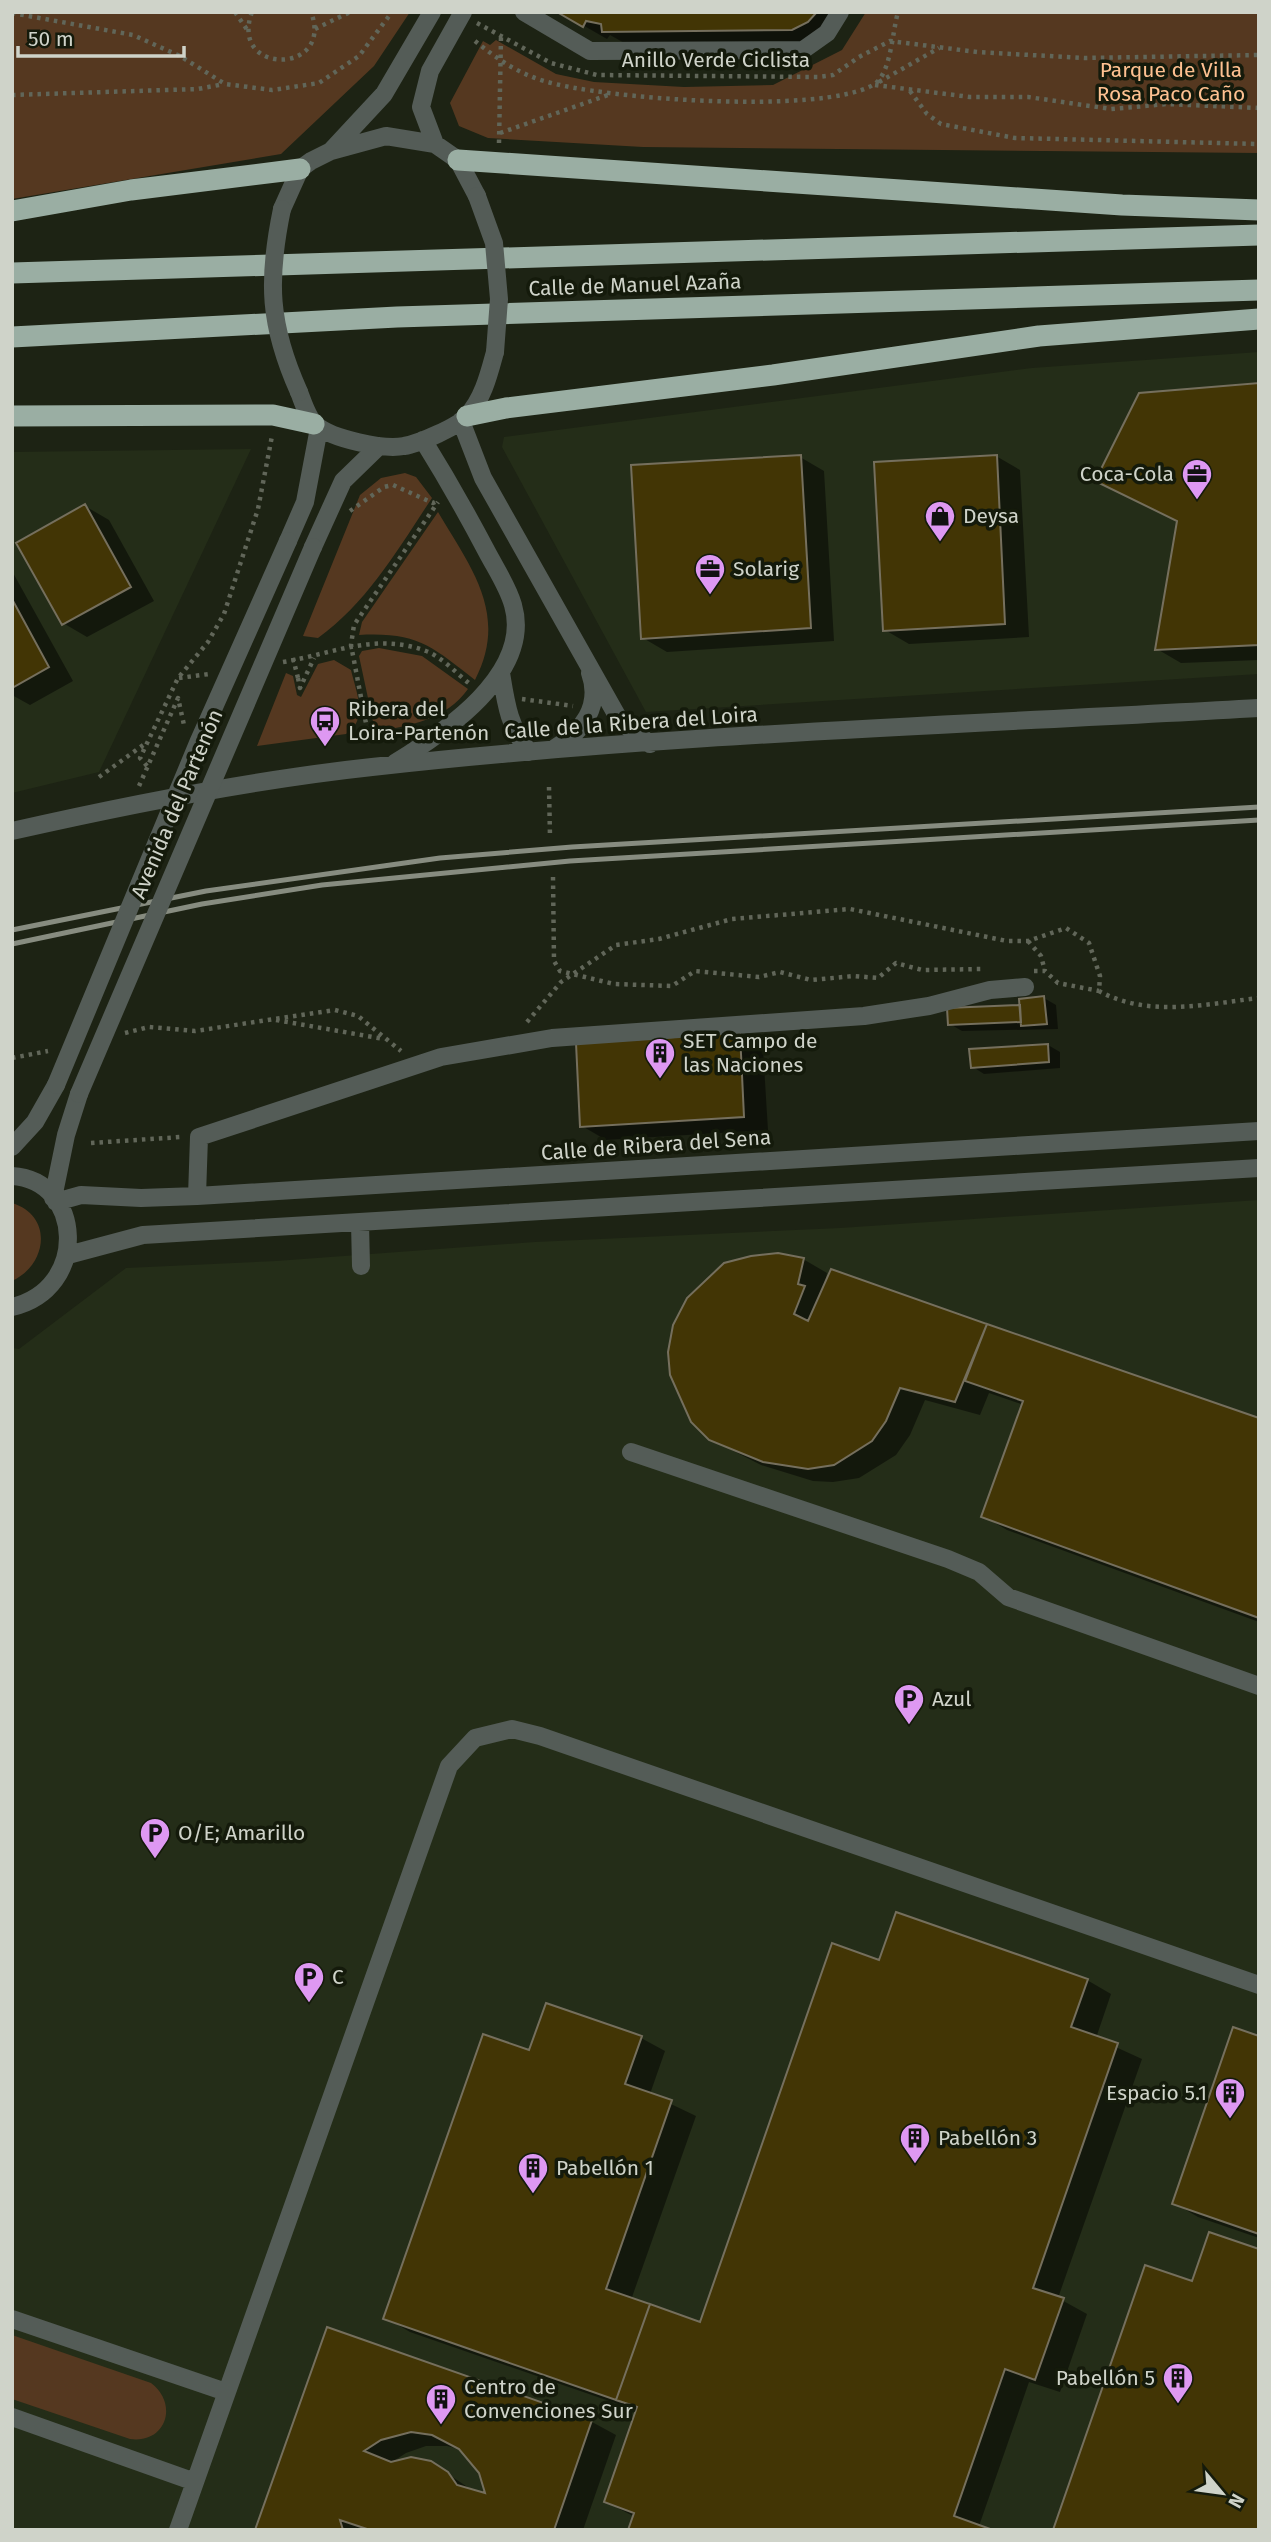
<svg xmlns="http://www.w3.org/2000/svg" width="1271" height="2542" viewBox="0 0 1271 2542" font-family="'Fira Sans',sans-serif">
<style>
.built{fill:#242d18}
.green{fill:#553820}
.shadow{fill:#0007;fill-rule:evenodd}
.building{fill:#423505;stroke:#756f5d;stroke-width:2;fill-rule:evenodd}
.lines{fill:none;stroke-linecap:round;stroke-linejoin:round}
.path{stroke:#616659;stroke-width:4.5;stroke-dasharray:3.5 5;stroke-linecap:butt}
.minor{stroke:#545c57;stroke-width:18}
.highway{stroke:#9aaea3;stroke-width:21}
.rail{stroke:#878c80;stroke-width:5}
.path-bridge{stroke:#616659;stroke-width:4.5;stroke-dasharray:3.5 5;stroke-linecap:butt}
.minor-bridge{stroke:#545c57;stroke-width:18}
.labels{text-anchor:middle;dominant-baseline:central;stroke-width:7;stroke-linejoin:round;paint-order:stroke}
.street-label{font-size:21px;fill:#cfd3c9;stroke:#141a0b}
.park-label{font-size:21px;fill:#fec191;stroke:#141a0b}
.poi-label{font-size:21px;fill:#cfd3c9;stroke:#141a0b;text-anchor:start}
</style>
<rect width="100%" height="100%" fill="#1d2314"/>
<path class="built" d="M1259 352V674L646 712 502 447 504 437 1032 368Z
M251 449 99 772 12 793V452Z
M1259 1200V2530H12V1348L19 1349 126 1268 276 1261 535 1242 840 1228Z"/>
<path class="green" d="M12 12H410L374 66 281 154 12 199Z
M866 12H1259V153L643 147 488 138 459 126 450 103 483 41 490 45 496 40 556 74 594 82 684 87 773 85 842 50Z
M405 473 416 477 432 498C398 549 368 602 318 638L303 636 360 495 381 478Z
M438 512C471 568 509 614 475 680 431 646 418 632 359 635L362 622Z
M379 648 422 656 468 689C447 719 408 727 375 731L359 656 362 651Z
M334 660 351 670C356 692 369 719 346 734L257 746 286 673 293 676 297 695 301 697 318 664Z
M12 1203C54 1216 47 1265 12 1281Z
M12 2335 151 2383C179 2404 166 2444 130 2439L12 2399Z"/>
<path class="shadow" d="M560 12H849L833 35 817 43 628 45 610 35 607 39Z
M1259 385V660L1181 663 1157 649 1179 522 1097 480Z
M996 456 1020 470 1029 637 909 644 885 630Z
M800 457 824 471 834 641 667 652 643 638Z
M85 506 109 520 154 601 87 637 63 623Z
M12 571 73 681 30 705 12 695Z
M1044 998 1056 1005 1058 1029 962 1031 950 1024Z
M739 1035 763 1049 768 1130 606 1140 582 1126Z
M1048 1045 1060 1052V1068L984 1074 973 1067Z
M803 1259 827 1273 825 1282 832 1271 1259 1420V1622L1007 1530 983 1516 1024 1405 989 1393 980 1415 925 1400 910 1435 896 1455 859 1478 833 1482 813 1481 761 1465 710 1439Z
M880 1962 1087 1980 1111 1994 1096 2038 1142 2059 1058 2298 1087 2314 1060 2392 1029 2382 979 2526 635 2517 606 2502 638 2411 410 2332 386 2318 530 2053 641 2038 665 2051 650 2094 696 2116 631 2300 701 2324Z
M1259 2038V2238L1198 2217 1174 2203Z
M328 2329 592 2422 616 2435 583 2530H257ZM426 2446H447L463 2450 475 2463 488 2496 475 2492 430 2462 389 2464 406 2453Z"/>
<path class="building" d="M557 12H817L808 22 792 30 602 32 601 24 586 21 583 27Z
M1259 383V645L1155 650 1177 521 1095 481 1139 393Z
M801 455 811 628 641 639 631 465Z
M997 455 1005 624 883 631 874 462Z
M85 504 131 587 62 625 16 543Z
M12 599 49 667 12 688Z
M1044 996 1047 1024 1021 1026 1019 999Z
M1020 1005 1021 1022 948 1025 947 1008Z
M740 1033 744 1117 580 1127 576 1043Z
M1048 1044 1049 1062 971 1068 969 1049Z
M778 1253 804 1258 798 1284 805 1286 794 1314 808 1321 831 1269 987 1324 955 1402 900 1388 886 1421 872 1441 834 1465 808 1469 763 1462 709 1440 691 1422 670 1375 668 1352 673 1325 687 1298 724 1263 751 1256Z
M987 1324 1259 1418V1618L981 1517 1023 1401 965 1381Z
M896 1912 1088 1979 1071 2027 1118 2043 1033 2288 1064 2298 1035 2380 1005 2369 954 2516 993 2530H628L634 2513 604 2502 637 2407 616 2400 650 2304 700 2322 832 1943 879 1960Z
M546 2003 642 2036 625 2084 672 2100 606 2289 650 2304 616 2400 383 2319 483 2034 529 2050Z
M1233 2027 1259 2036V2234L1172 2204Z
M1209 2232 1259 2249V2530H1053L1145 2265 1192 2281Z
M327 2327 592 2420 554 2530H370L340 2520 343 2530H255ZM411 2432 432 2435 459 2449 479 2473 485 2493 457 2485 448 2472 431 2461 411 2457 391 2462 364 2451 381 2440Z"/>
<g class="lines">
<path class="path" d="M235 12 248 31
M252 12C228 76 335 75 311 12
M12 13 133 35 180 56 225 84 272 90 319 83 359 56 392 12
M477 23 551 63 597 75 818 77 833 75 859 57 890 41 977 52 1084 58 1259 55
M315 29 350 12
M475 41C496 58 517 73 544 81 603 99 820 115 873 85 891 75 892 33 898 12
M879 82 939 48
M875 85 970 97H1028L1111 109 1167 104 1259 108
M910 91 927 114 941 124 1015 138 1259 144
M12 95 198 89 224 84
M500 133 608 95
M499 143 501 36
M350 511 384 487 393 485 433 503 437 501
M283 662C332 654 375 632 426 651 442 657 457 674 470 684
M179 678 209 674
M298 678 300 688 314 658
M522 699 573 706
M369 739 351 645 354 625 438 502
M147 766 140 758 178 678 208 642 224 614 258 509 272 436
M99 777 146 743
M139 786 178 698 184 725
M549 787 550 837
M553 877 554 961 560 971 614 984 672 986 695 971 759 977 780 972 811 980 854 976 878 978 896 963 922 970 984 969
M1028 941 1041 956 1045 971
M1034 971H1045L1058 983 1099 991
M276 1020 384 1039
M527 1022 561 982 616 945 659 939 732 919 850 909 1007 941H1028L1066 928 1089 943 1100 976 1099 991C1148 1018 1206 1004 1259 998
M125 1033 149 1027 195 1031 335 1010 358 1016 401 1051
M12 1058 48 1051
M91 1143 181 1137"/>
<path class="minor" d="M524 12 590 51 803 50 827 33 840 12
M435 144 421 107 430 71 463 12
M331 151 384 94 432 12
M282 209 300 169 311 161 331 151 386 136 435 144 458 160 477 196
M299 392C303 402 308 419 316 425 332 439 384 450 404 446 418 444 459 426 467 416 483 399 489 374 495 352
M461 421 483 478 620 721 650 744
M288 541 305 502 319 428
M313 547 343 481 379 446
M501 673C506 704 509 727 529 752
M555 748C582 732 602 706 590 673
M395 763C443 733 533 674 513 605 508 587 496 569 487 552 467 514 446 477 423 440
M12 831C131 804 251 780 372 767 666 734 964 725 1259 708
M12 1147 35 1122 56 1085
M12 1176C83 1180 90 1289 12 1307
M197 1196 199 1137 441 1057 552 1038 864 1016 929 1006 990 990 1025 987
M53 1198 66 1135 79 1094
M56 1202 81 1195 141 1198 197 1196 1259 1131
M360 1223 361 1266
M68 1255 143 1235 1259 1168
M631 1452 948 1559 979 1572 1008 1597 1259 1686
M12 2319 226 2392
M12 2417 195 2482
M178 2530 449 1766 475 1738 512 1729 540 1736 1259 1985"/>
<path class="highway" d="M458 160 1122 205 1259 210
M12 211 131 190 300 169
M12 273 1259 235
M12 337 397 317 1259 290
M12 416 273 415 314 424
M467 416 506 408 773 375 1039 336 1259 319"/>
<path class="rail" d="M12 930 206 891 440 858 572 847 1259 807
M12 944 202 904 322 885 570 861 1259 820"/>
<path class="path-bridge" d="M293 658 298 678"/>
<path class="minor-bridge" d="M477 196 494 243 499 299 495 352
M282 209C267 281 269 325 299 392
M56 1085 198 743 288 541
M79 1094 313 547"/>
</g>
<defs>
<g id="office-pin" transform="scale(1.575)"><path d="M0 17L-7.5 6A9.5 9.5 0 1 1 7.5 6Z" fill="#de98f2" stroke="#141a0b"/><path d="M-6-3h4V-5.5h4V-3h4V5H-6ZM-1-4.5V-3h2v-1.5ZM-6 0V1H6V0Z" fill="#111"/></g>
<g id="shop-pin" transform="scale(1.575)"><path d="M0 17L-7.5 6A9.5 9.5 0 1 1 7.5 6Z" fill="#de98f2" stroke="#141a0b"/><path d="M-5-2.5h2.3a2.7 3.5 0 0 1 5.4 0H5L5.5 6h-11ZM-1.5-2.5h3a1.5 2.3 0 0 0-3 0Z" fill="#111"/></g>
<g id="bus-pin" transform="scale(1.575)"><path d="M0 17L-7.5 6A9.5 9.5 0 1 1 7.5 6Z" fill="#de98f2" stroke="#141a0b"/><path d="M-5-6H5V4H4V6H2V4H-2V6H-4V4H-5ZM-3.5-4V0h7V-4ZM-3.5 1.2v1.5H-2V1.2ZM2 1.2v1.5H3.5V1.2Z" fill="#111"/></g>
<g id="building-pin" transform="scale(1.575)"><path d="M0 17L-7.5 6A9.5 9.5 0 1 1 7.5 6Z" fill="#de98f2" stroke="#141a0b"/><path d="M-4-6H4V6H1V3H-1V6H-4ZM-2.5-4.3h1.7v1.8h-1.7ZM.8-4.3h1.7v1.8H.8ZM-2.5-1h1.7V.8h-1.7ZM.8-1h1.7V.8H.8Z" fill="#111"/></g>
<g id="parking-pin" transform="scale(1.575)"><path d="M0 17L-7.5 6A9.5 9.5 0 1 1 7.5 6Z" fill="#de98f2" stroke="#141a0b"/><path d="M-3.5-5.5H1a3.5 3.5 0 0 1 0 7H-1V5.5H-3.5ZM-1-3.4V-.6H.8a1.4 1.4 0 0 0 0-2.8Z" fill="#111"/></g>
</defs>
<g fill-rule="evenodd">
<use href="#office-pin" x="1197" y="474"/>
<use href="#shop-pin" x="940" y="516"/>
<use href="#office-pin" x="710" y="569"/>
<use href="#bus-pin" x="325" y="721"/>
<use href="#building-pin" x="660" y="1053"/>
<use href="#parking-pin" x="909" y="1699"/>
<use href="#parking-pin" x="155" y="1833"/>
<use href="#parking-pin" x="309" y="1977"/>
<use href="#building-pin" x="1230" y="2093"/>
<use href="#building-pin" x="915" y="2138"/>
<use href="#building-pin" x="533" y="2168"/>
<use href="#building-pin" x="1178" y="2378"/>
<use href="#building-pin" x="441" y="2399"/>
</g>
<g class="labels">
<g class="street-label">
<text x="716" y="60">Anillo Verde Ciclista</text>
<text transform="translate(635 285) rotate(-2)">Calle de Manuel Azaña</text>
<text transform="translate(631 723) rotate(-4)">Calle de la Ribera del Loira</text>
<text transform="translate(177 804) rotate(-67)">Avenida del Partenón</text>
<text transform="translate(656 1145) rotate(-4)">Calle de Ribera del Sena</text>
</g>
<g class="park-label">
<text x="1171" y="70">Parque de Villa<tspan x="1171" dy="24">Rosa Paco Caño</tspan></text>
</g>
<g class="poi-label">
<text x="1174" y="474" text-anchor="end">Coca-Cola</text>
<text x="963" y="516">Deysa</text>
<text x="733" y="569">Solarig</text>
<text x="348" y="709">Ribera del<tspan x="348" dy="24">Loira-Partenón</tspan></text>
<text x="683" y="1041">SET Campo de<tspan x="683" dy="24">las Naciones</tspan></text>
<text x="932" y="1699">Azul</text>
<text x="178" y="1833">O/E; Amarillo</text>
<text x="332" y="1977">C</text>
<text x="1207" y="2093" text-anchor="end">Espacio 5.1</text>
<text x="938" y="2138">Pabellón 3</text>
<text x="556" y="2168">Pabellón 1</text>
<text x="1155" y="2378" text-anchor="end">Pabellón 5</text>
<text x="464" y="2387">Centro de<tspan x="464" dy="24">Convenciones Sur</tspan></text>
</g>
</g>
<rect width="1271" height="2542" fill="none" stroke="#cfd3c9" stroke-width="28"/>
<g transform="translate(1222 2493) rotate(119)" stroke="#141a0b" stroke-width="5" paint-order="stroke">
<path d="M0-5L12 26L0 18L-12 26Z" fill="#cfd3c9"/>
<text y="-10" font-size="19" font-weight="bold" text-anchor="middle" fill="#cfd3c9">N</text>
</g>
<path d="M18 46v10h166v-10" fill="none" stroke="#cfd3c9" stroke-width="3.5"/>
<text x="28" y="46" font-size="21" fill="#cfd3c9" stroke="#141a0b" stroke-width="5" paint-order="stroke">50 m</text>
</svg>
